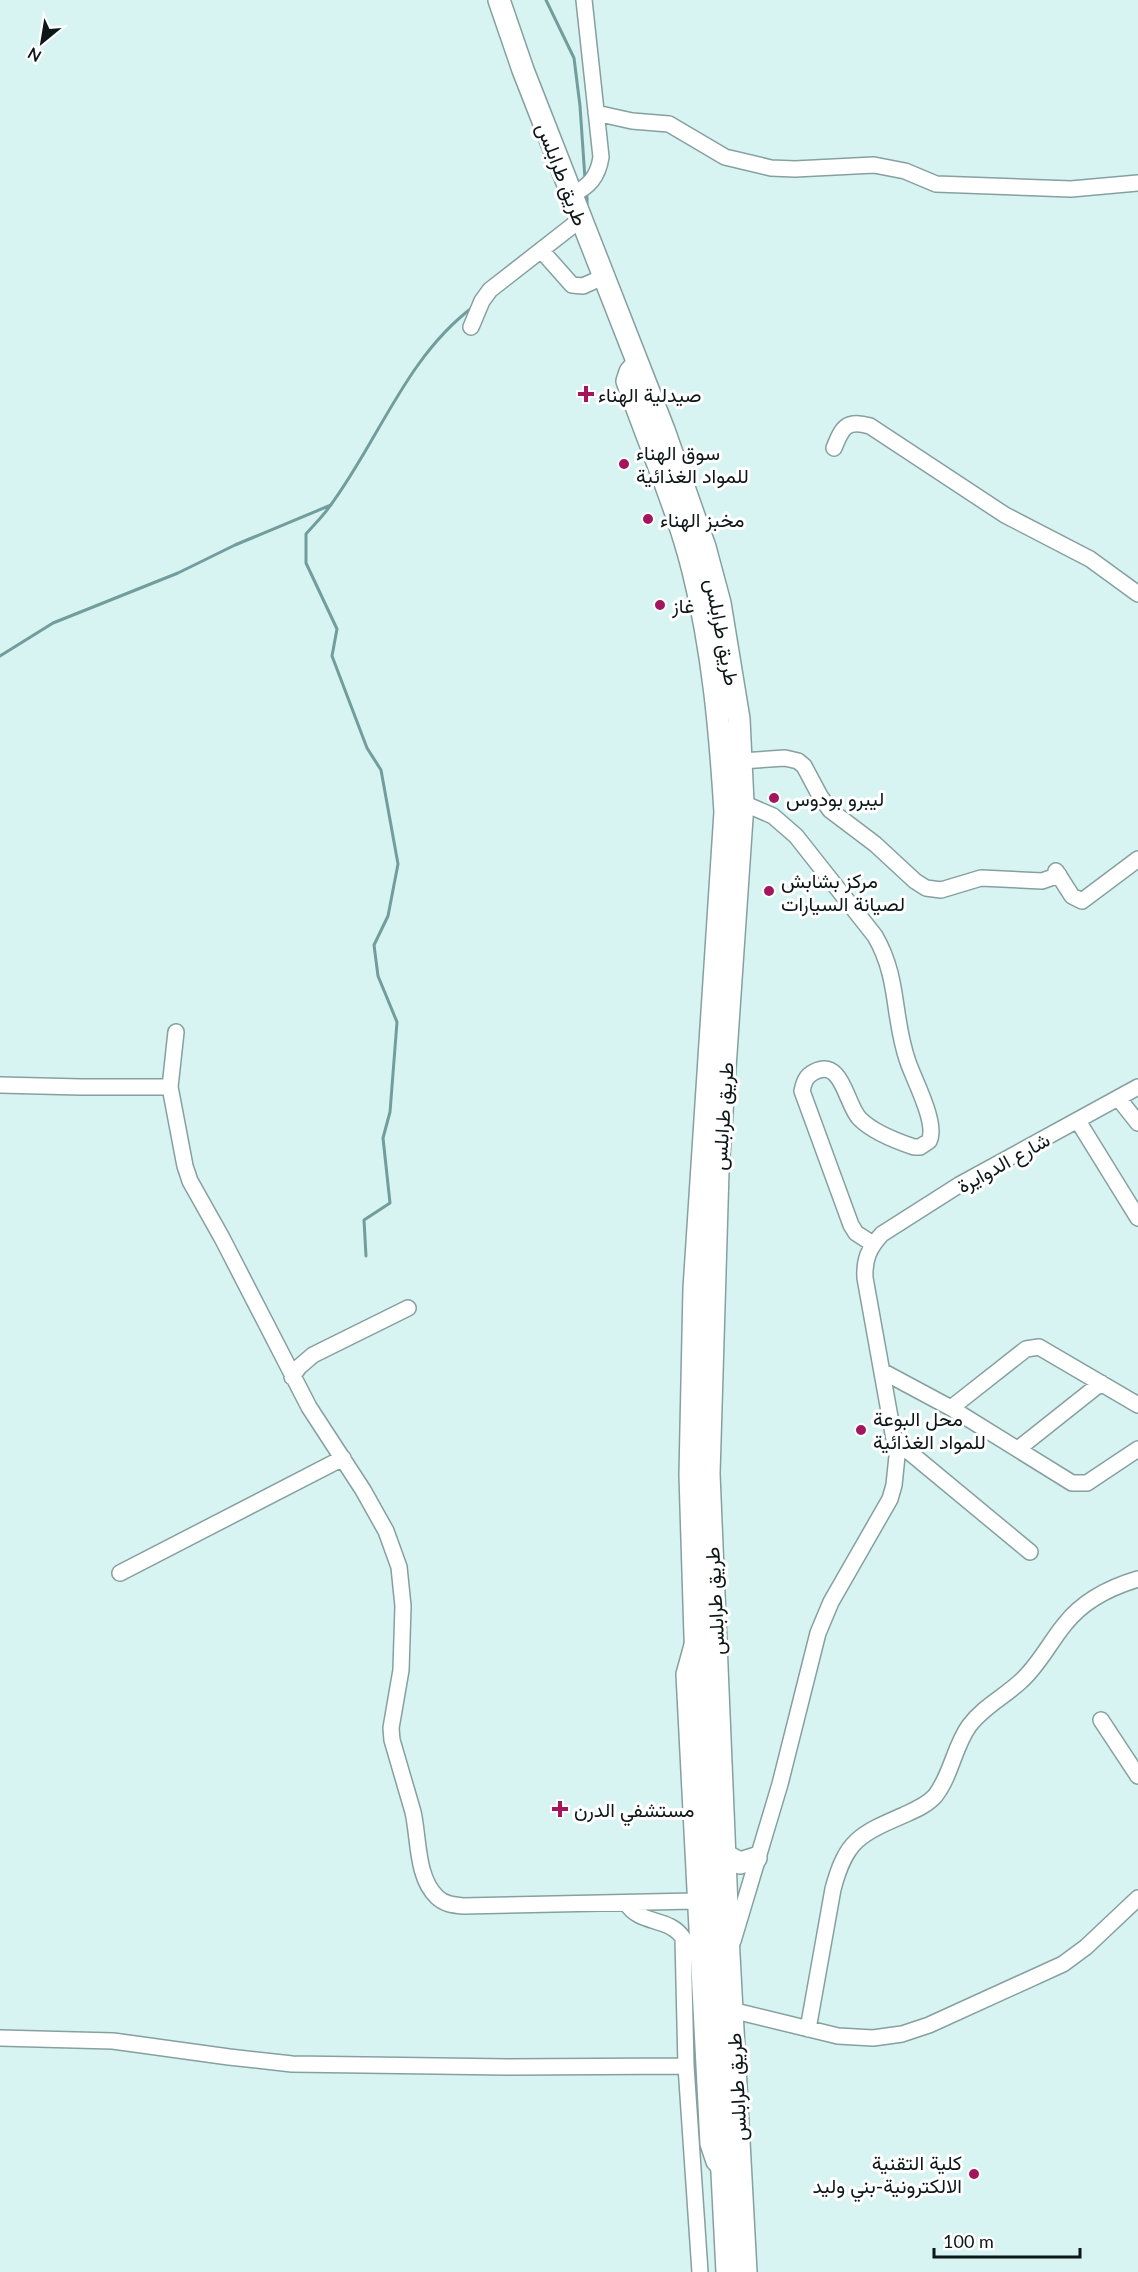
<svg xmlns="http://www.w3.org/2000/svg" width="1138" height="2272" viewBox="0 0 1138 2272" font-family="Lato,Vazirmatn,sans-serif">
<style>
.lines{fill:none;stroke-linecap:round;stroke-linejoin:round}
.stream{stroke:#719d9d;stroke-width:3}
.minor-casing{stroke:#86a0a0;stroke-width:18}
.highway-casing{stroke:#86a0a0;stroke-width:24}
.minor{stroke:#fff;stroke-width:15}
.highway{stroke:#fff;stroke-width:21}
.poi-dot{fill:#a3155c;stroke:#fff;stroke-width:2}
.labels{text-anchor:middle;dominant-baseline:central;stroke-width:6;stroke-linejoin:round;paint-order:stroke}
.street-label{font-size:20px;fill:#0d1717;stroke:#fff}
.poi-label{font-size:20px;fill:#0d1717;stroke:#fff;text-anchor:start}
</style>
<rect width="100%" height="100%" fill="#d7f3f2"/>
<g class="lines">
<path class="stream" d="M546 0 574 58 580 106 585 179
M587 197V207
M0 656 53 623 178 573 235 545 331 505
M366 1256 364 1220 390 1203 383 1138 390 1112 397 1022 378 976 374 945 388 916 398 864 381 770 367 748 332 656 337 629 306 563V534C314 525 323 516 330 506 378 442 406 357 473 307"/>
<g class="minor-casing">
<path id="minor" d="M596 113 632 121 669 124 725 157 771 168 795 169 874 165 905 171 936 184 1071 189 1138 183
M571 195C589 187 598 177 601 157L584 0
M541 250 572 285 583 286 603 277
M471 327 482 301 490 290 581 219
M834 448C842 428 846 419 870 426L1005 515 1090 559 1138 594
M741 761 785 758 798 761 804 766 820 796 830 810 875 844 915 881 926 888 941 890 981 878 1042 881 1059 875
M743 803 773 816 796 836 875 936C900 979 892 1017 908 1062 914 1080 938 1124 929 1141L920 1147H914C896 1141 873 1132 860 1119 846 1106 843 1057 814 1072 806 1076 804 1082 802 1091L851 1225 856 1233 873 1244
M1056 871 1072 896 1082 901 1138 859
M176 1032 170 1087 185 1166 190 1181 222 1238 309 1407 363 1490 386 1531 399 1567 403 1606 401 1670 391 1728 392 1740C399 1764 406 1788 413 1812 419 1838 416 1877 437 1897 444 1904 453 1905 463 1906L694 1901
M0 1085 81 1087H170
M1119 1099 1138 1123
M1078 1121 1138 1218
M882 1371 951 1408 1072 1483H1087L1138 1449
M292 1377 299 1367 313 1355 408 1308
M951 1408 1026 1349 1039 1347 1138 1405
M896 1441 1030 1552
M1018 1449 1101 1383
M120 1573 343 1458
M692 1645 684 1674 708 2144 714 2162 721 2170
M1101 1720 1138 1776
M627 1904C640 1925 670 1917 683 1938L686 2066 700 2272
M733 1941 780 1784 818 1633 831 1602 890 1499 894 1485 897 1456 865 1278C864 1259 869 1248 882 1234L959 1185 1138 1087
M731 2010 838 2036 873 2038 902 2034 929 2025 1063 1964 1086 1947 1138 1898
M808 2029 833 1889C846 1840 860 1834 904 1815 915 1810 927 1805 935 1796 951 1776 954 1747 969 1726 983 1707 1004 1697 1021 1681 1039 1665 1050 1642 1065 1624 1083 1601 1111 1587 1138 1579
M0 2038 113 2041 229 2057 292 2064 508 2067 686 2066"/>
</g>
<g class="highway-casing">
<path id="highway" d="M499 0 523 70 664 430 705 547 720 603 739 719 743 803 718 1171 709 1474 729 1955 746 2272
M637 364 630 372 627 381C649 444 677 507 693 571 713 651 720 731 725 812L694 1289 690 1475 695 1636 727 2272
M725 1855 740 1863 756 1858"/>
</g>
<use href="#minor" class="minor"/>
<use href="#highway" class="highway"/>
</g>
<g class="poi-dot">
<path d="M583 385h6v6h6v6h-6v6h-6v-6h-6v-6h6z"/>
<circle cx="624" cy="464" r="6"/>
<circle cx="648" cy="519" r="6"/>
<circle cx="660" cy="605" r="6"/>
<circle cx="774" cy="798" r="6"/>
<circle cx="769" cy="891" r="6"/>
<circle cx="861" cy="1430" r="6"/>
<path d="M557 1800h6v6h6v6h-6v6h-6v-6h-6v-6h6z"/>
<circle cx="974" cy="2174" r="6"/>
</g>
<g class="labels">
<g class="street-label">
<text transform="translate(563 174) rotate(69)">طريق طرابلس</text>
<text transform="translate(723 632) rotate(79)">طريق طرابلس</text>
<text transform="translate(722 1116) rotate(-86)">طريق طرابلس</text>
<text transform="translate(1003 1162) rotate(-29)">شارع الدوايرة</text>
<text transform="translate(714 1601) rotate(-93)">طريق طرابلس</text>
<text transform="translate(736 2087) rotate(-93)">طريق طرابلس</text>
</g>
<g class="poi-label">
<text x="598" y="394">صيدلية الهناء</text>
<text x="636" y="452">سوق الهناء<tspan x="636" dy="23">للمواد الغذائية</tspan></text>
<text x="660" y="519">مخبز الهناء</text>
<text x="672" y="605">غاز</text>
<text x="786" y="798">ليبرو بودوس</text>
<text x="781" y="880">مركز بشابش<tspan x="781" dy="23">لصيانة السيارات</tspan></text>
<text x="873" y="1418">محل البوعة<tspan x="873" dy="23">للمواد الغذائية</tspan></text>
<text x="574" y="1809">مستشفي الدرن</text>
<text x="962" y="2162" text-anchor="end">كلية التقنية<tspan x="962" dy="23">الالكترونية-بني وليد</tspan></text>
</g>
</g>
<g transform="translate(42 42) rotate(210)" stroke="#ffffff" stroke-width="4.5" paint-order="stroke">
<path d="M0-4.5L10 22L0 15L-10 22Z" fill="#0d1717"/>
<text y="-9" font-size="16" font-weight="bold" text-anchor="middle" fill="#0d1717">N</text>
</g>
<path d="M934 2248v9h146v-9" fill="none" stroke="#0d1717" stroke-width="3"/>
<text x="943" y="2248" font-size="18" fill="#0d1717" stroke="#ffffff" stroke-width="4.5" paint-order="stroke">100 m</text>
</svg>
